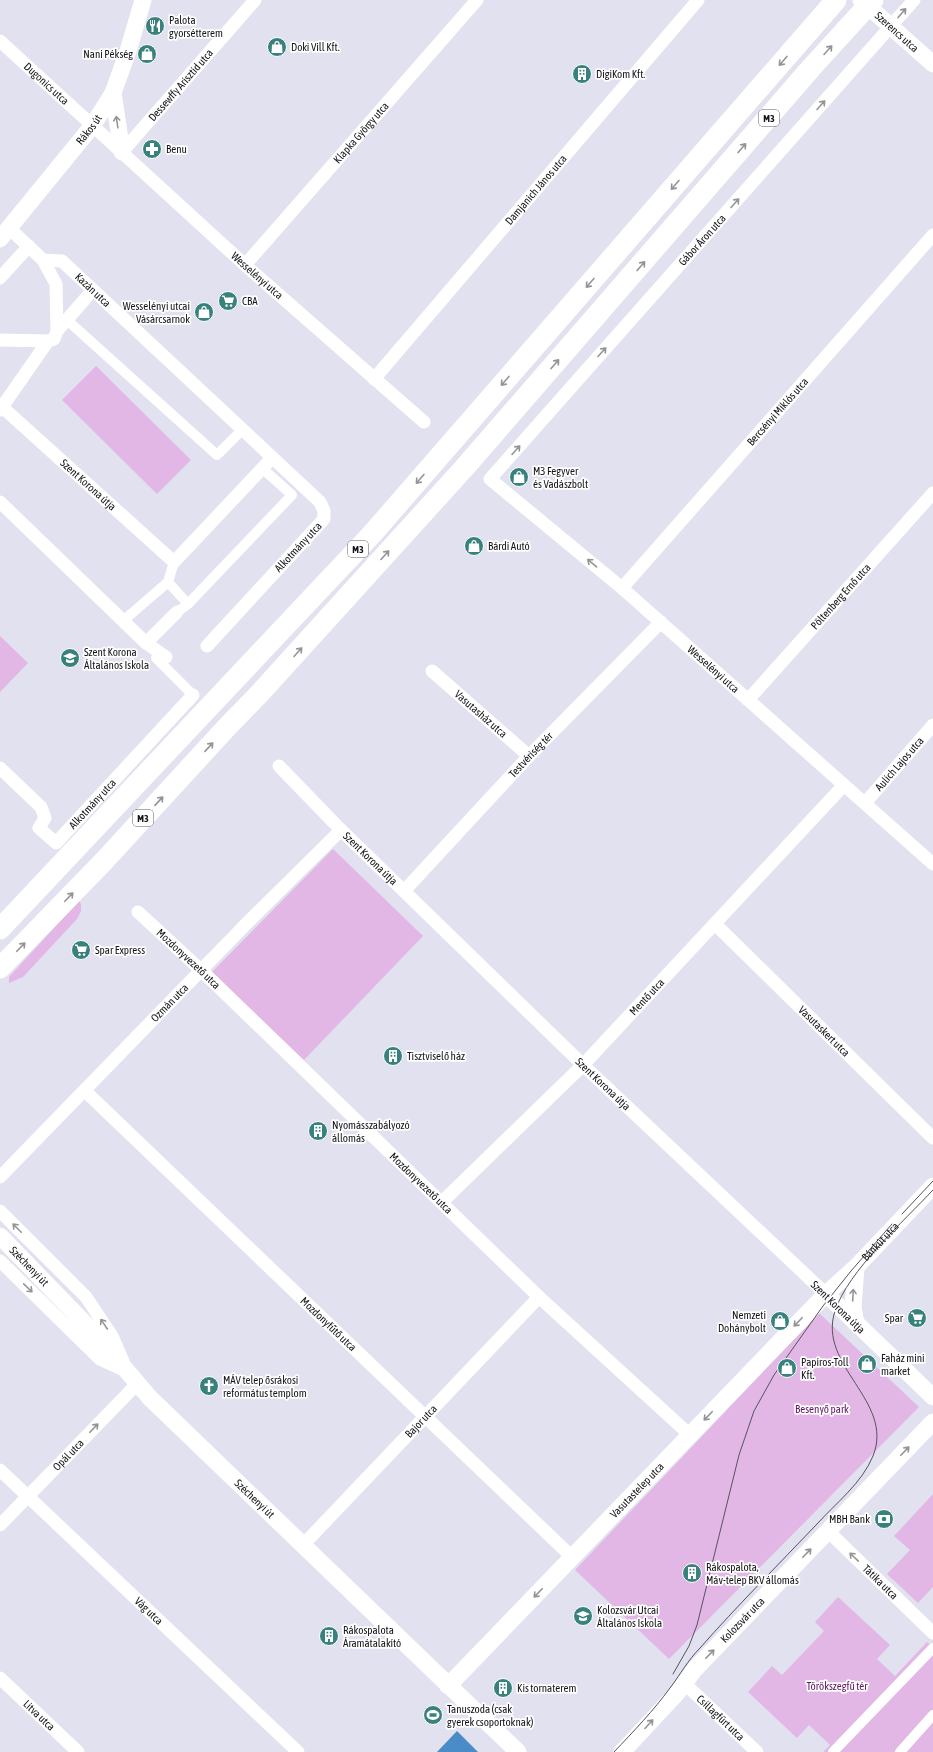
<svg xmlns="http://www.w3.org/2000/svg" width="933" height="1752" viewBox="0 0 933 1752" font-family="'Asap Condensed',sans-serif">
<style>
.green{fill:#e2b7e5}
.water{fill:#498cc7}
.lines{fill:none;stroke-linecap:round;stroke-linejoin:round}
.pedestrian{stroke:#fff;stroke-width:10}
.minor{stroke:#fff;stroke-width:13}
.tertiary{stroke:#fff;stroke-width:17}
.primary{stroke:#fff;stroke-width:21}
.tram{stroke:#54545c;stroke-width:1}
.oneway{stroke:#959598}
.labels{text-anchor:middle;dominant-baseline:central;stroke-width:3.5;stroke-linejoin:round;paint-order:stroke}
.shield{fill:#fff;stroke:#5a5a5e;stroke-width:1}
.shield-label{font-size:10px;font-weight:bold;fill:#141419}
.poi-label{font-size:11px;fill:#141419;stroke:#fff;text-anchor:start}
.street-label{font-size:11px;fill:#141419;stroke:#fff}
.park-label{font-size:11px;fill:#5f1565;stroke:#fff}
</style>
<rect width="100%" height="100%" fill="#e1e1ef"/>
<path class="green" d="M96 366 191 460 157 494 62 400Z
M0 636 28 663 0 692Z
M333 849 423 936 304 1060 212 972Z
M79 901 81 904V911L77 919 23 977 9 983V977Z
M819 1313 919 1407 669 1659 575 1570Z
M933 1494V1587L918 1603 887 1574 910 1550 894 1536Z
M838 1597 890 1645 877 1659 895 1676 927 1642 933 1647V1752H823L830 1745 809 1725 797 1738 748 1692 772 1666 782 1675 824 1631 815 1622Z"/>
<path class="water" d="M457 1731 478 1752H437Z"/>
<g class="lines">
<path class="pedestrian" d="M67 320 217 455 242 430
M168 582 188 604
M177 612 188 604 292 495 262 468
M123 621 168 582 174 562
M156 658 193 695
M833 1752 933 1648
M900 1752 933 1715"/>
<g class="minor">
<path id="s1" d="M914 0 490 479 622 588 933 864"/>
<path id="s2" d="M0 41 245 265 424 422"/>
<path id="s3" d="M122 152 255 0"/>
<path id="s4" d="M9 228 43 260 62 261 320 502 324 511V519L207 646"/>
<path d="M43 260 56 284 57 331"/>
<path id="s5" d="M245 265 477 0"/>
<path d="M0 278 29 246"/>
<path d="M0 340 48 341"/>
<path id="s6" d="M374 379 698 0"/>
<path id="s7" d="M0 405 174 562 272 458"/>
<path d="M0 410 48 341 54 339 57 331 92 291"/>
<path d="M0 502 146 643 166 657"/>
<path id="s8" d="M622 588 933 235"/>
<path d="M146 643 177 612"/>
<path id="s9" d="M432 671 529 756"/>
<path id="s10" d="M748 700 933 493"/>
<path id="s11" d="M279 766 341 830 583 1065 826 1294"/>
<path id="s12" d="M0 768 41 807 45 818 39 828 56 843 193 695"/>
<path id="s13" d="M865 803 933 725"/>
<path id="s14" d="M404 891 529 756 661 622"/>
<path id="s15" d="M138 912 202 971 539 1297 690 1435"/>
<path id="s16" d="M715 924 933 1138"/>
<path id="s17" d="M85 1091 572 1557"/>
<path id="s18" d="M0 1177 248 922 341 830"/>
<path id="s19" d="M442 1202 583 1065 844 785"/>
<path d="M0 1211 86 1297 112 1336 123 1361"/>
<path d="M0 1261 100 1359 124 1370"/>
<path id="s20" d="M0 1470 298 1752"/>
<path id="s21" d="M0 1525 137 1384"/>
<path id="s22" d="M828 1531 933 1633"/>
<path id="s23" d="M303 1545 539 1297"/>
<path id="s24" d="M0 1678 78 1752"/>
<path id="s25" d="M685 1684 757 1752"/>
</g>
<g class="tertiary">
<path id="s26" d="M861 0 933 64"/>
<path d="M113 93 122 152"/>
<path id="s27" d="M0 239 93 125 113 93 128 51 143 0"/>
<path id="s28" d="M0 1236 98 1337 150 1398 518 1752"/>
<path d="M826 1294 933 1397"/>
<path d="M856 1323 853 1308 856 1267"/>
<path id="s29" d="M448 1686 826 1294 856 1267 933 1186"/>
<path id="s30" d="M622 1752 677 1693 695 1669 933 1422"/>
</g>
<path class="primary" d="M0 929 372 534 836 0
M0 968 104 861 227 727 261 692 465 467 811 68 873 0"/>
<path class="tram" d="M902 1214 933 1181
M673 1674 689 1646 697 1625 739 1455 754 1411 774 1375 823 1306 851 1271 892 1224
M614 1752C633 1732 654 1710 670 1688 680 1675 688 1660 700 1648 737 1606 778 1565 817 1524 836 1503 862 1483 873 1456 895 1401 817 1366 835 1311 848 1271 904 1221 933 1190"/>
</g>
<defs><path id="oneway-shaft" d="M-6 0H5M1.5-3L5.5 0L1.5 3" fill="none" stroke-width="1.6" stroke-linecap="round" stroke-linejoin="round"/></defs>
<g class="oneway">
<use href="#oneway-shaft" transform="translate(902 13) rotate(-49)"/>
<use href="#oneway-shaft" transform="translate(828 50) rotate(-48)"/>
<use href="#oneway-shaft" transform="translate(783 61) rotate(131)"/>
<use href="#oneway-shaft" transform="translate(821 105) rotate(-48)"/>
<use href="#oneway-shaft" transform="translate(117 122) rotate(-99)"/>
<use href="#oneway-shaft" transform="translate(742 148) rotate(-49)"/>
<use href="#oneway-shaft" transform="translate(675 185) rotate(131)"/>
<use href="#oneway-shaft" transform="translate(735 203) rotate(-48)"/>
<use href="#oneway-shaft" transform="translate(641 266) rotate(-49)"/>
<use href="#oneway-shaft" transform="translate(590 283) rotate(131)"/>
<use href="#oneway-shaft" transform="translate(602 352) rotate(-48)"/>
<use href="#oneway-shaft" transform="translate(555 364) rotate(-49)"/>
<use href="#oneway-shaft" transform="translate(505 381) rotate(131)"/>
<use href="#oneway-shaft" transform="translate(516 450) rotate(-48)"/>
<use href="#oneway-shaft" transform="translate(420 479) rotate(131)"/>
<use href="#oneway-shaft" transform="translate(385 555) rotate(-48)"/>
<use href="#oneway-shaft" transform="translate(592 563) rotate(-140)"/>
<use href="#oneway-shaft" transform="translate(298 652) rotate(-48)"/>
<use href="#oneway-shaft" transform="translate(209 747) rotate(-47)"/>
<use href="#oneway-shaft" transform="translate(159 801) rotate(-47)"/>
<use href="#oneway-shaft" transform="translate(69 897) rotate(-46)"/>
<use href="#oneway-shaft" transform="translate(21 947) rotate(-46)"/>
<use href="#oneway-shaft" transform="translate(17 1228) rotate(-135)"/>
<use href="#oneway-shaft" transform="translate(28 1288) rotate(44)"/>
<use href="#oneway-shaft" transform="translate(853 1295) rotate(-87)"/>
<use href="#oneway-shaft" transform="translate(798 1322) rotate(134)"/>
<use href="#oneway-shaft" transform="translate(104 1324) rotate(-124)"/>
<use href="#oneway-shaft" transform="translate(708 1416) rotate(134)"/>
<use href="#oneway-shaft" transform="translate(94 1428) rotate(-46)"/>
<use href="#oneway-shaft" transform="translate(905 1451) rotate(-46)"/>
<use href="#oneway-shaft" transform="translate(807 1553) rotate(-46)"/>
<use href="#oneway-shaft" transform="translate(854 1557) rotate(-136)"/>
<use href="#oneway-shaft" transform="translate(538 1593) rotate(134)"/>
<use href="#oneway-shaft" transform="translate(710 1654) rotate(-46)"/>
<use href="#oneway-shaft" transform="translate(649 1724) rotate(-48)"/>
</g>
<defs>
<g id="restaurant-disc" transform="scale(1)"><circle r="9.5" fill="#39817d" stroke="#fff"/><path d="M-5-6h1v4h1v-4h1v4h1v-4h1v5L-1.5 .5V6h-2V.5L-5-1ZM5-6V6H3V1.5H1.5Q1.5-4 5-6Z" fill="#fff"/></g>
<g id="shop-disc" transform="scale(1)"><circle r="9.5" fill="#39817d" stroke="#fff"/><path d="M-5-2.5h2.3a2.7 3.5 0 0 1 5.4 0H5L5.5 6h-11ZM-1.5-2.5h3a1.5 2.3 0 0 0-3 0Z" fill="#fff"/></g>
<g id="building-disc" transform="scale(1)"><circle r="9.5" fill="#39817d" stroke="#fff"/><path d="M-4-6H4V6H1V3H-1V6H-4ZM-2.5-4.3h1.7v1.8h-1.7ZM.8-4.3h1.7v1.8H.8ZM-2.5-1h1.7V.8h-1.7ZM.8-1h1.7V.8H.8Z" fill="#fff"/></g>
<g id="pharmacy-disc" transform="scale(1)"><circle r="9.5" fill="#39817d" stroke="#fff"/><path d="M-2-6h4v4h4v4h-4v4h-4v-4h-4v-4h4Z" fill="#fff"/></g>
<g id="supermarket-disc" transform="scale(1)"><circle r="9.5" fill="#39817d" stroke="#fff"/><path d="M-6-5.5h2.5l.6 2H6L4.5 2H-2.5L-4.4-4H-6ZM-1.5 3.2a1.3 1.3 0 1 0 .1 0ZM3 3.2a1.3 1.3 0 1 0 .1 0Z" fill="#fff"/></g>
<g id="school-disc" transform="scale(1)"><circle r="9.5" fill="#39817d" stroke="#fff"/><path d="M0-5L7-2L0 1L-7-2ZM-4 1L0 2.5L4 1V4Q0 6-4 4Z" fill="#fff"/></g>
<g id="church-disc" transform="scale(1)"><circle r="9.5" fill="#39817d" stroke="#fff"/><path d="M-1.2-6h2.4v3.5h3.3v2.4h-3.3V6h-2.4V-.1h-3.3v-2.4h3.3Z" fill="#fff"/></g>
<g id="bank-disc" transform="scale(1)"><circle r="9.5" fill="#39817d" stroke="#fff"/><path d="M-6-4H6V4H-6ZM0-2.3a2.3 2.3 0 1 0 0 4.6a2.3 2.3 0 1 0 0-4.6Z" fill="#fff"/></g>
<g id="stadium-disc" transform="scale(1)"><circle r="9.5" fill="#39817d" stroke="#fff"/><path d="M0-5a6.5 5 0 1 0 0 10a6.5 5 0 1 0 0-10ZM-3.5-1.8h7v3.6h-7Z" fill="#fff"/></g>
</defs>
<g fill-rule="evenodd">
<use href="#restaurant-disc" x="155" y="26"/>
<use href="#shop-disc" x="277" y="47"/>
<use href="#shop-disc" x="147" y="54"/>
<use href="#building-disc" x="582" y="74"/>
<use href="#pharmacy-disc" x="152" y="149"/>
<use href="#supermarket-disc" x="228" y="301"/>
<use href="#shop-disc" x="204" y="312"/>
<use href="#shop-disc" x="519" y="477"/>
<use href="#shop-disc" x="474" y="546"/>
<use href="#school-disc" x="70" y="658"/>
<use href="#supermarket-disc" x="81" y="950"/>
<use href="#building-disc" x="393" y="1056"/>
<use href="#building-disc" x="318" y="1131"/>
<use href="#supermarket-disc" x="917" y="1318"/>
<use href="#shop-disc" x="780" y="1321"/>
<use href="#shop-disc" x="867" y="1364"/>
<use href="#shop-disc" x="787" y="1368"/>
<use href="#church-disc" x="209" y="1386"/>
<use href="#bank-disc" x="884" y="1519"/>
<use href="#building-disc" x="692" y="1573"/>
<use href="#school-disc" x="583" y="1616"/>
<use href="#building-disc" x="329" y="1636"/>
<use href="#building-disc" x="503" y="1688"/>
<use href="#stadium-disc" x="433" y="1715"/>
</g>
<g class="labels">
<g class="shield">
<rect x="759" y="110" width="20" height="16" rx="3"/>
<rect x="348" y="541" width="20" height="16" rx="3"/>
<rect x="133" y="810" width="20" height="16" rx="3"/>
</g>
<g class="shield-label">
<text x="769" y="118">M3</text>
<text x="358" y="549">M3</text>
<text x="143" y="818">M3</text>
</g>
<g class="poi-label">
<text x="169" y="20">Palota<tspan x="169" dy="13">gyorsétterem</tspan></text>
<text x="291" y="47">Doki Vill Kft.</text>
<text x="133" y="54" text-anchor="end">Nani Pékség</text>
<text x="596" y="74">DigiKom Kft.</text>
<text x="166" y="149">Benu</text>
<text x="242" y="301">CBA</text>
<text x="190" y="306" text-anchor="end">Wesselényi utcai<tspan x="190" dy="13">Vásárcsarnok</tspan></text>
<text x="533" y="471">M3 Fegyver<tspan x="533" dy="13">és Vadászbolt</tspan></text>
<text x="488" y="546">Bárdi Autó</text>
<text x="84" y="652">Szent Korona<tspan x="84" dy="13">Általános Iskola</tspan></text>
<text x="95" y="950">Spar Express</text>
<text x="407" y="1056">Tisztviselő ház</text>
<text x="332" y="1125">Nyomásszabályozó<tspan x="332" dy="13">állomás</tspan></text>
<text x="766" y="1315" text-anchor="end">Nemzeti<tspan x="766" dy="13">Dohánybolt</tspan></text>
<text x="903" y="1318" text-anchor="end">Spar</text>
<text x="881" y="1358">Faház mini<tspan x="881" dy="13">market</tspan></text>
<text x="801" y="1362">Papíros-Toll<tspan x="801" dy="13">Kft.</tspan></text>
<text x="223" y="1380">MÁV telep ősrákosi<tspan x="223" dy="13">református templom</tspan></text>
<text x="870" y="1519" text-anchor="end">MBH Bank</text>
<text x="706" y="1567">Rákospalota,<tspan x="706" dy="13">Máv-telep BKV állomás</tspan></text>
<text x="597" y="1610">Kolozsvár Utcai<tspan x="597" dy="13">Általános Iskola</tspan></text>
<text x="343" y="1630">Rákospalota<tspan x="343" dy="13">Áramátalakító</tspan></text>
<text x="517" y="1688">Kis tornaterem</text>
<text x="447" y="1709">Tanuszoda (csak<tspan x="447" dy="13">gyerek csoportoknak)</tspan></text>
</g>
<g class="street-label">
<text stroke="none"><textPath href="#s26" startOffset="48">Szerencs utca</textPath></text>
<text stroke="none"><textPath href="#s2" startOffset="63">Dugonics utca</textPath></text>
<text stroke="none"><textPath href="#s3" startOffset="89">Dessewffy Arisztid utca</textPath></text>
<text stroke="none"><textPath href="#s27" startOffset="141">Rákos út</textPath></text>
<text stroke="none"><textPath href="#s5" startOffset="176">Klapka György utca</textPath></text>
<text stroke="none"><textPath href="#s6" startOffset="249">Damjanich János utca</textPath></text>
<text transform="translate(702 240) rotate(-48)">Gábor Áron utca</text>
<text stroke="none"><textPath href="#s2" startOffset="348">Wesselényi utca</textPath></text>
<text stroke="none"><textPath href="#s4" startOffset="108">Kazán utca</textPath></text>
<text stroke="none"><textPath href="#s8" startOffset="235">Bercsényi Miklós utca</textPath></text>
<text stroke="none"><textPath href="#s7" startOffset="119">Szent Korona útja</textPath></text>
<text transform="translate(298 547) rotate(-47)">Alkotmány utca</text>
<text stroke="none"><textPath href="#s10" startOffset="139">Pöltenberg Ernő utca</textPath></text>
<text stroke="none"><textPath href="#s1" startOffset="933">Wesselényi utca</textPath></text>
<text stroke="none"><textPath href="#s9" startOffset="65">Vasutasház utca</textPath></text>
<text stroke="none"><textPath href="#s14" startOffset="186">Testvériség tér</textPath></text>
<text stroke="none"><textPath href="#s13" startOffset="52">Aulich Lajos utca</textPath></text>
<text stroke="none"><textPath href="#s12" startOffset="156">Alkotmány utca</textPath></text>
<text stroke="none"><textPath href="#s11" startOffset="130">Szent Korona útja</textPath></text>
<text stroke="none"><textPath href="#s15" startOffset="69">Mozdonyvezető utca</textPath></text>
<text stroke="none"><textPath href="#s19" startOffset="290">Mentő utca</textPath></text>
<text stroke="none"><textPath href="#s18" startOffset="243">Ozmán utca</textPath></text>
<text stroke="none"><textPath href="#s16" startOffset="153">Vasutaskert utca</textPath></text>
<text stroke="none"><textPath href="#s11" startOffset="454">Szent Korona útja</textPath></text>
<text stroke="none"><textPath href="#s15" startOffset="392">Mozdonyvezető utca</textPath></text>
<text stroke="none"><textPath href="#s29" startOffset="620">Bánkút utca</textPath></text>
<text stroke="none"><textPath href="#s28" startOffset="42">Széchenyi út</textPath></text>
<text transform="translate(838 1307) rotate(44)">Szent Korona útja</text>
<text stroke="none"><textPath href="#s17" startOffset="337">Mozdonyfűtő utca</textPath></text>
<text stroke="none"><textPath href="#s23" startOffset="171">Bajor utca</textPath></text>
<text stroke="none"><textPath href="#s21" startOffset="98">Opál utca</textPath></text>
<text stroke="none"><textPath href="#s29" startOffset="272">Vasutastelep utca</textPath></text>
<text stroke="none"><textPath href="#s28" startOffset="366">Széchenyi út</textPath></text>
<text stroke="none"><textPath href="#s22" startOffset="73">Tátika utca</textPath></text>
<text stroke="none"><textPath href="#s20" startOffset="205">Vág utca</textPath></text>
<text stroke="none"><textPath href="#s30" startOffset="179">Kolozsvár utca</textPath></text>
<text stroke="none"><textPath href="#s24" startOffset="54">Litva utca</textPath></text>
<text stroke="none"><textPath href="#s25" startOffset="49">Csillagfürt utca</textPath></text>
</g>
<g class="park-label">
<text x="822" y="1409">Besenyő park</text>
<text x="837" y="1686">Törökszegfű tér</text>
</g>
</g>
</svg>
